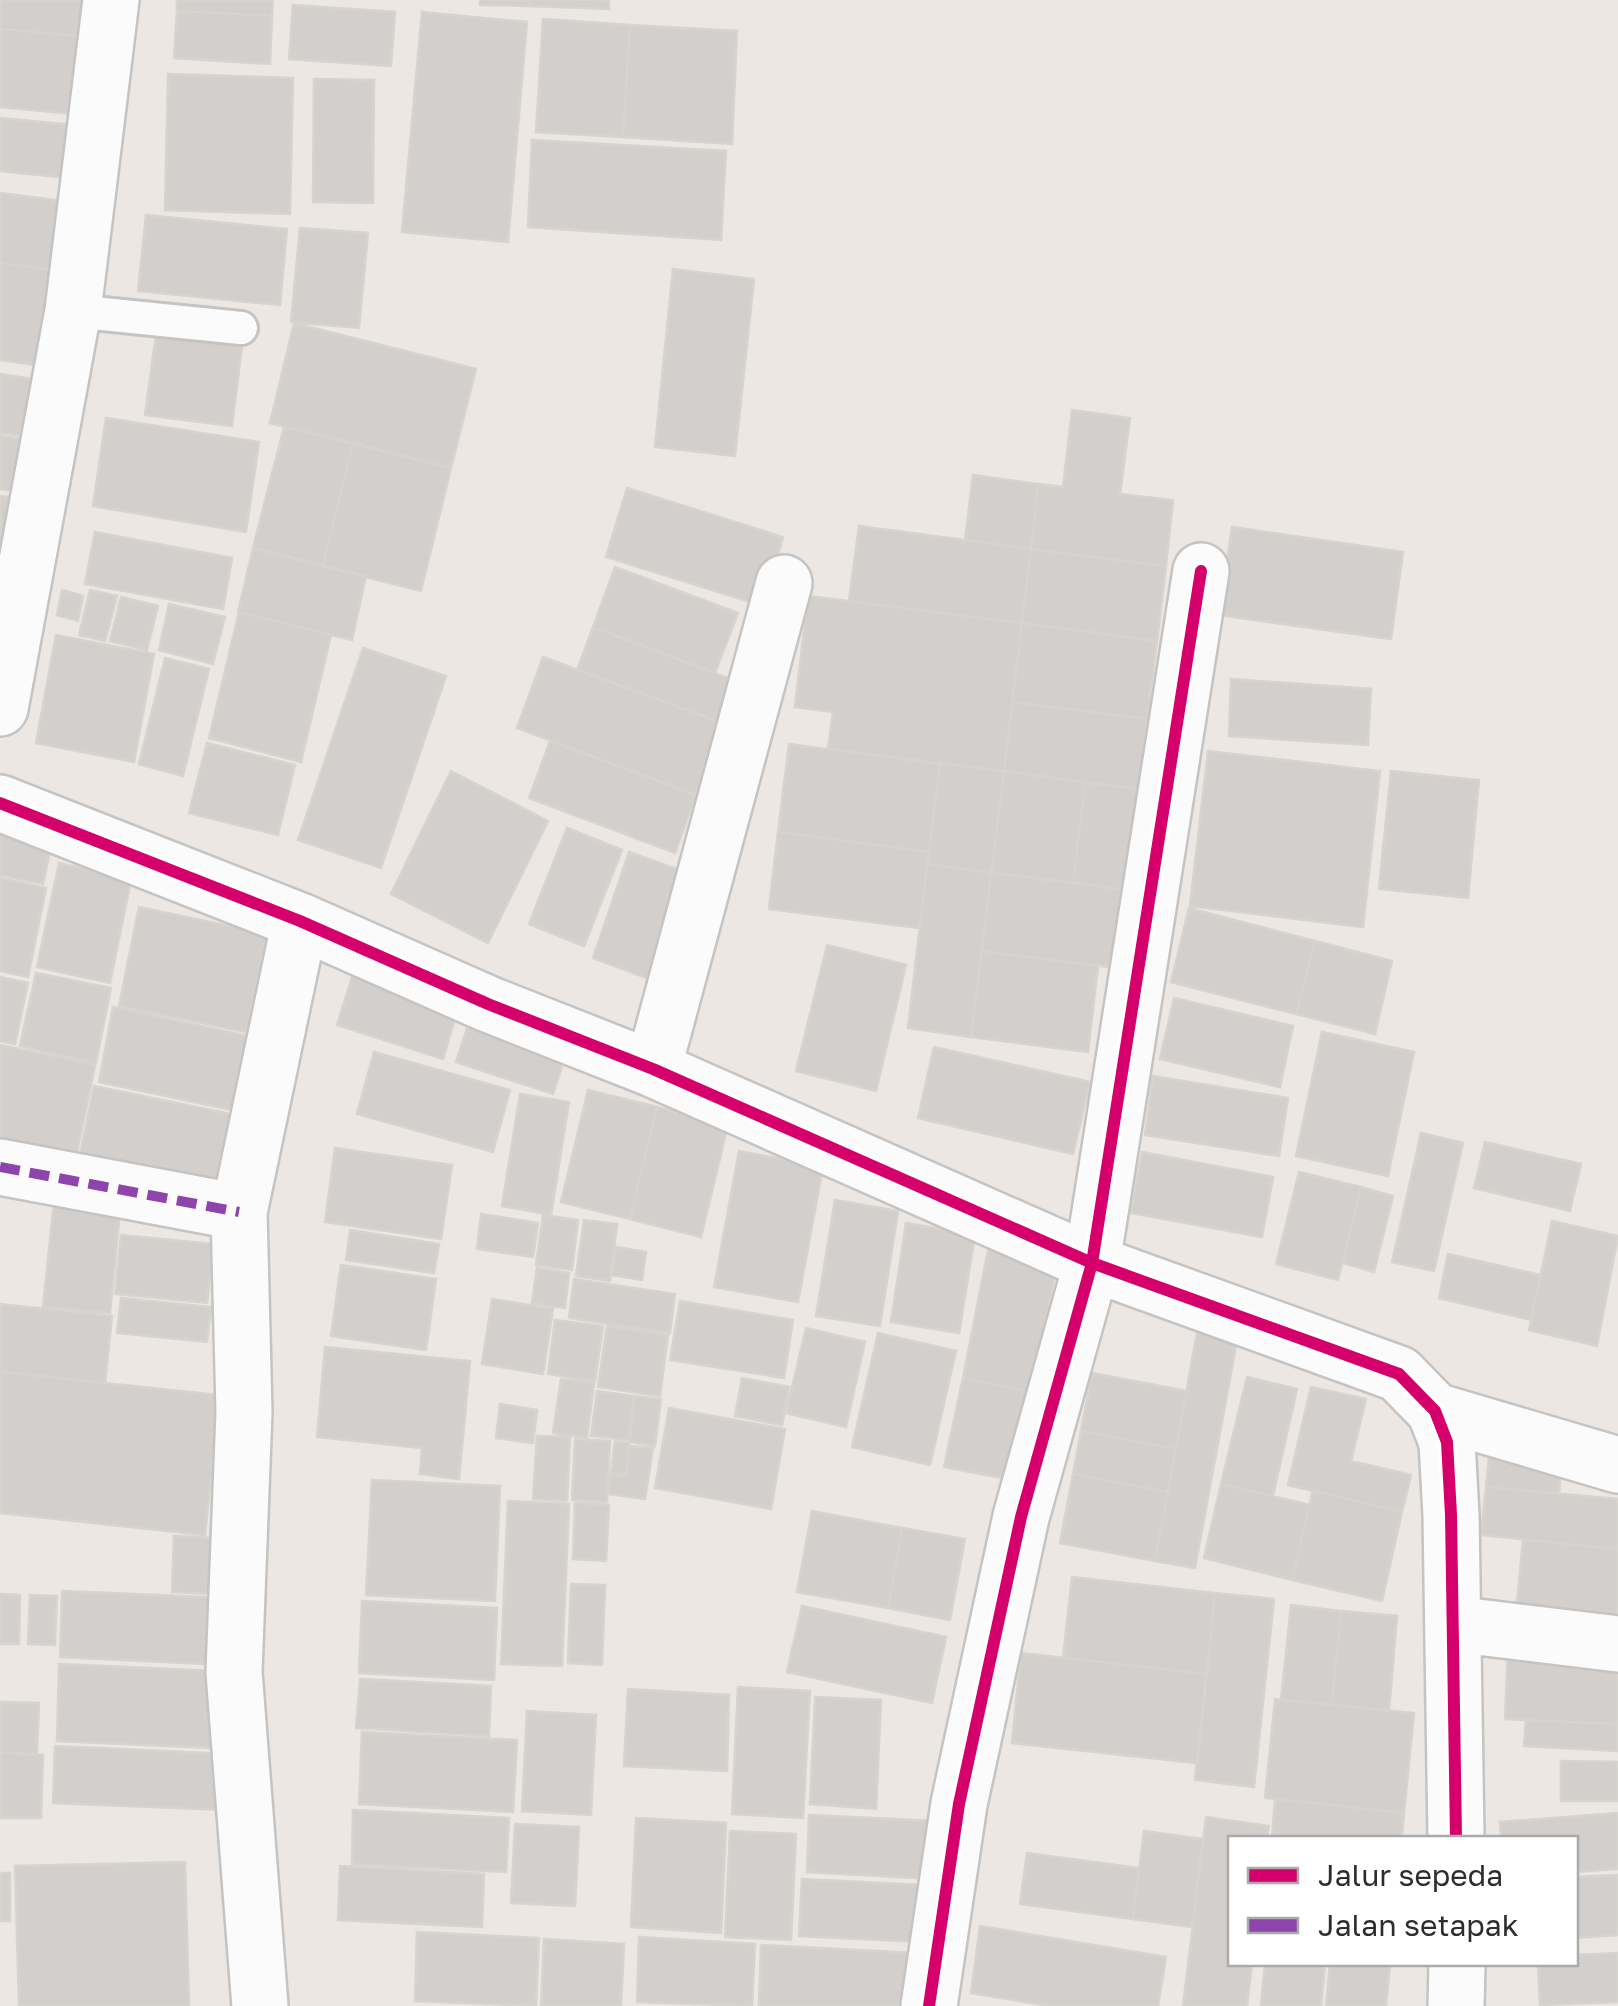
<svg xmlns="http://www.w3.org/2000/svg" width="1618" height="2006" viewBox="0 0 1618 2006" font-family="'Golos Text',sans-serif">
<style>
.building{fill:#d2cfcc;stroke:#d7d3ce;stroke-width:2.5}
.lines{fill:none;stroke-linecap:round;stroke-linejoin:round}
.lane-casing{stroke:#c5c4c3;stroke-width:38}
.street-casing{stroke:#c5c4c3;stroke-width:60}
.lane{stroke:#fcfbfb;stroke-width:32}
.street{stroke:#fcfbfb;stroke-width:55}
.quiet{stroke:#8e44ad;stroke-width:10;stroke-dasharray:20 10;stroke-linecap:butt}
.cycleway-casing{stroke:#fff;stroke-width:19}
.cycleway{stroke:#d6006c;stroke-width:12}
</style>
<rect width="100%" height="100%" fill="#ece7e2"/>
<path class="building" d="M0 0H104L101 38 0 29Z
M177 0H273L272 16 177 11Z
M480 0H529V6L480 5Z
M529 0H609V9L529 6Z
M293 5 395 12 391 66 289 59Z
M177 11 272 16 270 64 174 58Z
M422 12 527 22 508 242 402 232Z
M543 19 630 25 623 137 536 132Z
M630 25 737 31 732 144 623 137Z
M0 29 101 38 94 116 0 107Z
M168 74 293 78 290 214 165 210Z
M314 79 374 80 373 203 313 202Z
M0 118 72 125 69 178 0 171Z
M532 140 726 151 721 240 528 227Z
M0 193 63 201 55 270 0 263Z
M146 215 287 229 280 305 138 291Z
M300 228 368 233 359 328 291 322Z
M0 263 55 270 43 366 0 360Z
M673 269 754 279 735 456 655 447Z
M294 323 476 369 451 468 270 423Z
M156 334 242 346 232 426 145 415Z
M0 374 39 380 33 437 0 433Z
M1072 410 1130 418 1120 494 1173 500 1166 566 1031 549 1038 484 1063 487Z
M106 418 259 442 246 532 93 506Z
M284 427 353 443 323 566 253 548Z
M0 436 32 440 26 493 0 489Z
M353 443 451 468 421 591 323 566Z
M973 475 1038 484 1031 549 965 540Z
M627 488 783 537 763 606 606 557Z
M0 496 20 498 12 555 0 554Z
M859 526 1031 549 1022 623 849 601Z
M1232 527 1403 552 1391 639 1219 615Z
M95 532 232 558 223 609 85 584Z
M253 548 366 576 352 640 238 612Z
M1031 549 1166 566 1157 641 1022 623Z
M615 567 738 613 715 673 593 627Z
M62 590 83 596 78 621 57 615Z
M90 590 117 596 105 641 79 635Z
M808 596 1022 623 1004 771 828 749 833 712 795 707Z
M121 597 158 606 147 650 110 641Z
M169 604 225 617 213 664 159 650Z
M239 612 331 635 301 762 209 738Z
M1022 623 1157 641 1147 719 1012 702Z
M593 627 738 682 722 723 577 670Z
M56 635 154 654 134 762 36 743Z
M363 648 446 676 381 868 298 840Z
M543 657 722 723 696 795 517 728Z
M165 658 209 669 183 776 139 764Z
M1231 679 1371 689 1368 745 1229 736Z
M1012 702 1147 719 1139 789 1004 771Z
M550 741 696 795 675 853 529 798Z
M207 743 295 765 278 835 189 813Z
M789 744 940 764 929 852 778 832Z
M1208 751 1380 771 1363 927 1190 906Z
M940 764 1004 771 991 873 927 864Z
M451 771 548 821 488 943 391 894Z
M1004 771 1085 783 1073 882 991 873Z
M1391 771 1479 780 1468 898 1379 889Z
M1085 783 1139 789 1127 890 1073 882Z
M0 820 54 831 43 884 0 875Z
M567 828 622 850 584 946 529 924Z
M778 832 929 852 919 928 769 909Z
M629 852 699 877 662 984 593 958Z
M59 863 131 880 110 983 37 967Z
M927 864 991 873 971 1037 908 1028Z
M991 873 1127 890 1117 968 982 951Z
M0 878 46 888 28 977 0 971Z
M139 907 267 934 246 1032 119 1006Z
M1189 908 1315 941 1296 1014 1171 982Z
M1315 941 1392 961 1375 1034 1296 1014Z
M827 945 906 965 876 1091 796 1071Z
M982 951 1098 966 1088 1052 971 1037Z
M357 961 462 995 443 1059 337 1025Z
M36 973 111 988 96 1063 20 1046Z
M0 977 28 983 15 1044 0 1041Z
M1174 998 1293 1026 1280 1087 1160 1059Z
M113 1007 266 1040 251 1114 99 1082Z
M474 1007 571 1039 553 1094 456 1062Z
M1322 1032 1414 1052 1388 1176 1296 1156Z
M0 1045 95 1065 72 1177 0 1161Z
M934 1047 1090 1082 1073 1154 918 1118Z
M374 1052 510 1090 493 1152 357 1114Z
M1153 1076 1288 1098 1279 1156 1145 1135Z
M94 1086 245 1117 226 1206 76 1175Z
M588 1090 657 1107 630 1219 561 1202Z
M520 1094 569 1102 551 1215 502 1206Z
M657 1107 728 1125 701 1237 630 1219Z
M1421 1133 1463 1143 1434 1271 1392 1262Z
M1485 1142 1581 1164 1570 1211 1474 1188Z
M335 1148 452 1165 441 1239 325 1222Z
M739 1151 823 1167 798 1302 714 1287Z
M1142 1152 1273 1177 1262 1237 1131 1213Z
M1299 1172 1361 1187 1338 1280 1276 1264Z
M56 1183 122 1191 110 1313 43 1307Z
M1361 1187 1393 1196 1374 1272 1343 1263Z
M835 1200 898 1211 880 1326 816 1316Z
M481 1214 538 1223 533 1257 477 1249Z
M543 1215 578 1220 572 1270 536 1265Z
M584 1220 617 1224 610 1281 576 1276Z
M1552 1221 1618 1236 1597 1346 1529 1330Z
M906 1223 975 1235 959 1333 891 1322Z
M350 1230 439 1244 434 1273 346 1260Z
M121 1235 214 1244 207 1303 115 1294Z
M990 1240 1059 1255 1031 1392 963 1378Z
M616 1247 646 1252 642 1280 612 1275Z
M1448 1254 1540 1275 1531 1320 1439 1298Z
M341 1265 436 1279 426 1350 331 1336Z
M537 1268 569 1273 565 1308 532 1303Z
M574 1279 675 1294 670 1333 569 1318Z
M121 1298 211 1307 207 1342 117 1333Z
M492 1299 553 1309 543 1374 482 1364Z
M680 1301 793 1320 784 1378 670 1360Z
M0 1304 112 1316 105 1383 0 1371Z
M1200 1317 1240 1324 1195 1568 1155 1561Z
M555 1320 603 1326 595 1381 548 1374Z
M607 1326 668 1335 660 1396 598 1387Z
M806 1328 865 1342 846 1427 786 1413Z
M878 1333 956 1351 930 1465 852 1447Z
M325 1347 470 1361 459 1479 420 1474 422 1448 317 1437Z
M0 1372 219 1395 205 1535 0 1513Z
M1092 1373 1187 1391 1176 1449 1081 1431Z
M1247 1377 1297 1389 1273 1496 1221 1484Z
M742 1378 789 1387 782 1425 735 1416Z
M963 1378 1031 1392 1013 1480 944 1467Z
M561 1379 594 1383 587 1438 553 1433Z
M1311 1387 1366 1399 1351 1461 1411 1475 1402 1512 1288 1485Z
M597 1391 634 1396 628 1440 591 1436Z
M635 1396 661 1399 655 1446 630 1442Z
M500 1404 537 1410 533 1443 496 1438Z
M669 1408 785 1429 771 1509 655 1488Z
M1081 1431 1176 1449 1168 1492 1073 1474Z
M537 1436 570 1437 567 1501 533 1499Z
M575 1439 610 1441 607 1502 572 1500Z
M615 1441 629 1443 625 1475 611 1473Z
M630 1446 653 1448 645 1499 608 1494 611 1475 626 1477Z
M1490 1446 1562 1452 1559 1494 1486 1487Z
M1073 1474 1168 1492 1155 1561 1060 1543Z
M372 1480 500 1486 495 1601 366 1595Z
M1221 1484 1310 1505 1292 1580 1204 1558Z
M1486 1487 1618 1499V1549L1481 1535Z
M1313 1490 1402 1512 1382 1601 1292 1580Z
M508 1501 569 1504 562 1666 501 1664Z
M575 1503 609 1505 606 1561 573 1559Z
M812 1511 902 1528 888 1608 797 1592Z
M902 1528 965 1539 950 1620 888 1608Z
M174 1536 217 1538 215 1594 172 1592Z
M1523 1540 1618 1549V1622L1516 1613Z
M1072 1577 1215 1593 1207 1674 1063 1658Z
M571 1584 605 1585 602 1665 568 1663Z
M62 1591 228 1598 226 1665 60 1657Z
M1215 1593 1274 1599 1254 1787 1195 1780Z
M0 1594 20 1595 19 1644H0Z
M30 1595 57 1596 55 1645 28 1644Z
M362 1601 497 1608 494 1680 359 1673Z
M1291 1605 1341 1611 1332 1705 1281 1700Z
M802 1606 946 1637 932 1703 787 1672Z
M1341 1611 1397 1616 1389 1711 1332 1705Z
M1508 1650 1618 1656V1724L1505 1719Z
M1021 1653 1207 1674 1197 1763 1012 1743Z
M59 1664 214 1671 212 1748 57 1741Z
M360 1679 491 1686 489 1736 356 1728Z
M738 1687 810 1691 803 1818 732 1814Z
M628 1689 729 1695 727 1771 624 1766Z
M815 1697 881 1700 876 1809 810 1804Z
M1275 1699 1414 1713 1404 1813 1265 1798Z
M0 1702 39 1703 37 1754 0 1752Z
M527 1711 596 1715 591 1815 522 1811Z
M1526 1720 1617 1724V1751L1524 1746Z
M362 1732 517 1740 513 1812 359 1804Z
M55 1746 228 1754 226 1810 53 1803Z
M0 1753 43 1755 41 1818H0Z
M1561 1761 1618 1762V1801H1561Z
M1275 1799 1404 1813 1402 1838H1272Z
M353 1810 509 1818 506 1872 352 1864Z
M1618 1813V1869L1576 1872V1838H1501L1500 1822Z
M809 1815 935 1821 932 1879 807 1872Z
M1206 1817 1269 1826 1267 1838H1230V1964H1252L1247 2006H1183Z
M636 1818 726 1823 721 1933 631 1927Z
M515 1824 579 1827 575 1906 511 1903Z
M730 1831 796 1834 791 1940 725 1937Z
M1144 1831 1203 1839 1192 1927 1133 1919Z
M1027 1853 1139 1868 1133 1919 1020 1904Z
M185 1862 189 2006H19L15 1866Z
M340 1866 484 1874 482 1927 338 1920Z
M0 1873H10V1921H0Z
M1618 1875V1935L1576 1938V1877Z
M802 1879 923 1885 920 1942 799 1936Z
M980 1926 1166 1957 1158 2006H1049L971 1993Z
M417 1932 539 1938 536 2006 415 2001Z
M639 1937 755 1944 752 2006 637 2002Z
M544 1939 624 1944 621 2006H541Z
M761 1945 915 1953 912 2006H759Z
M1618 1953V2002L1540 2005 1538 1964H1576V1955Z
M1265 1964H1325L1321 2006H1261Z
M1330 1964H1390L1386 2006H1326Z"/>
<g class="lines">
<g class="lane-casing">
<path id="lane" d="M73 311 241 328"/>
</g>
<g class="street-casing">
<path id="street" d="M0 708 73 311 111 0
M0 803 300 921 488 1004 653 1069 1092 1263 1399 1374 1435 1411 1447 1442 1451 1515 1456 1838
M653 1069 784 583
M0 1167 239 1212
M1435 1411 1618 1465
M1453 1624 1618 1644
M260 2006 234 1672 244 1412 239 1212 300 921
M929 2006 959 1804 1021 1517 1092 1263 1201 571
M1456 2006 1457 1964"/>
</g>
<use href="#lane" class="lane"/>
<use href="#street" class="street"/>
<path class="quiet" d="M0 1167 239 1212"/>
<g class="cycleway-casing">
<path id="cycleway" d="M0 803 300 921 488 1004 653 1069 1092 1263 1399 1374 1435 1411 1447 1442 1451 1515 1456 1838
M929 2006 959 1804 1021 1517 1092 1263 1201 571"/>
</g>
<use href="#cycleway" class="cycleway"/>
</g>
<rect x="1228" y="1836" width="350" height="130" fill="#ffffff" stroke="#ababab" stroke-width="2.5"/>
<rect x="1248" y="1868" width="50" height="15" fill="#d6006c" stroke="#ababab" stroke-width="2.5"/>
<text x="1318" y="1886" font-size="30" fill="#2d2d2d">Jalur sepeda</text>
<rect x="1248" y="1918" width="50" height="15" fill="#8e44ad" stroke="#ababab" stroke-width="2.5"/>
<text x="1318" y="1936" font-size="30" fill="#2d2d2d">Jalan setapak</text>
</svg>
